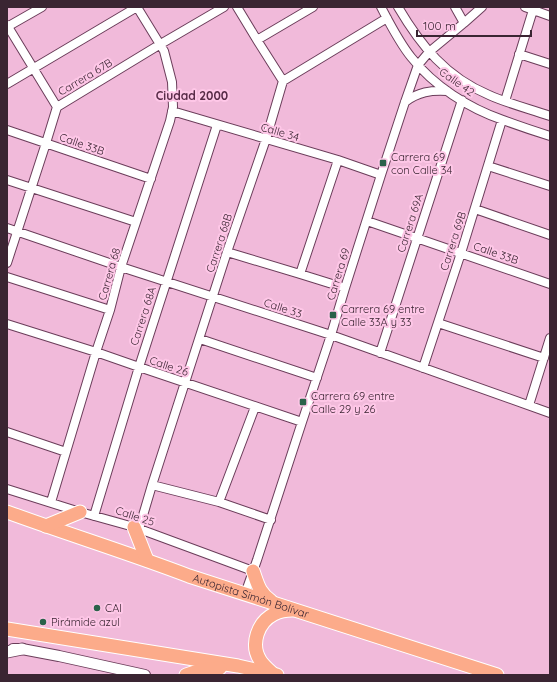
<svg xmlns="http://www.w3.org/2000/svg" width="557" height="682" viewBox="0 0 557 682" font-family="Quicksand,sans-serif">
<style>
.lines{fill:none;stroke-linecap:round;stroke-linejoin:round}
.minor-casing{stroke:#6b3d5a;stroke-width:10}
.tertiary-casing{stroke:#6b3d5a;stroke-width:12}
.secondary-casing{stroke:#6b3d5a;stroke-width:13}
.trunk-casing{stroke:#fff;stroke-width:15}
.minor{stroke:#fff;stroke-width:8}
.tertiary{stroke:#fff;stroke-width:10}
.secondary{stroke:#fff;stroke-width:11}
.trunk{stroke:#fcab8a;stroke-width:13}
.poi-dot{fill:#2a624a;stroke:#fec7e7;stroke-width:1.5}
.labels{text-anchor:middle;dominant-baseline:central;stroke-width:4;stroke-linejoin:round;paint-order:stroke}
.street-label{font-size:11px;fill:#3a2532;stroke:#fec7e7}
.poi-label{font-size:11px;fill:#3a2532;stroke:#fec7e7;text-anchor:start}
.neighbourhood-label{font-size:12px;font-weight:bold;fill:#572b47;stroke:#fec7e7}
</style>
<rect width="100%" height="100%" fill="#f1bada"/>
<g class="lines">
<g class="minor-casing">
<path id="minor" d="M237 7 257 40 283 81
M381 7C390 24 399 42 411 57 434 86 468 108 503 120 519 126 534 131 550 136
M398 7C421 46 446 77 489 95 509 104 530 109 550 116
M455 7 464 23
M525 7 550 16
M7 25 57 107
M7 27 42 7
M257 40 313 7
M519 54 550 64
M7 84 137 7
M505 101 533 10
M405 102C418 92 431 90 447 91
M172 111 338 160 381 175
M7 130 151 179
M488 166 550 186
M7 180 136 222
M475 209 550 235
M367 221 550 284
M7 228 121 267 331 335 550 413
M227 252 300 274 345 288
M7 263 46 143 57 107 159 45 224 7
M300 274 338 160
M7 277 110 310
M438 323 544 358
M7 324 96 352 139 367 302 422
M200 339 317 378
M380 353 462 100
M423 368 461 253 502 120
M529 405 550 338
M7 432 66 452
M152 485 219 502 271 520
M7 489 80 512 134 527 253 571
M51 502 96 352 110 310 121 267 170 121 173 107 172 82 164 51 137 7
M219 502 255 407
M94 516 139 367 217 125
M139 529 152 485 227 252 266 139 283 81 387 18
M245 594 257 560 302 422 331 335 345 288 381 175 405 102 418 65 429 52 464 23 482 7"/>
</g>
<g class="tertiary-casing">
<path id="tertiary" d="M13 649H22L59 656 145 675"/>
</g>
<g class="secondary-casing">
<path id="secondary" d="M7 652 22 649"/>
</g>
<g class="trunk-casing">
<g id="trunk">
<path id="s1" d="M7 512C67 534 129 553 189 576L497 675"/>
<path d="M46 526 80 512"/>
<path d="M134 527 147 560"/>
<path d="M253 571C258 585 259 592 271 601"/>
<path d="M7 629 238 666 277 675"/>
<path d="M273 674C269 670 263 665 260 660 250 644 258 622 274 614 280 611 286 610 292 610"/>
<path d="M186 675 201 670 220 668"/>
</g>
</g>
<use href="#minor" class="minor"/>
<use href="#tertiary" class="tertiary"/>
<use href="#secondary" class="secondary"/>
<use href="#trunk" class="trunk"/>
</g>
<g class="poi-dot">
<rect x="379" y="159" width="8" height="8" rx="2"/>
<rect x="329" y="311" width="8" height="8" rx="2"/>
<rect x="299" y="398" width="8" height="8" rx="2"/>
<circle cx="97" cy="608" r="4"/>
<circle cx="43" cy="622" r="4"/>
</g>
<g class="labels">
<g class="street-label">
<text transform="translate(85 77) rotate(-31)">Carrera 67B</text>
<text transform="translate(457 82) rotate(35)">Calle 42</text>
<text transform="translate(280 132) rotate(16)">Calle 34</text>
<text transform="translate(82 144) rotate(19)">Calle 33B</text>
<text transform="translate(410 223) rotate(-72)">Carrera 69A</text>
<text transform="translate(453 241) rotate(-72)">Carrera 69B</text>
<text transform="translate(219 243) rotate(-72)">Carrera 68B</text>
<text transform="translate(496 253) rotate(19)">Calle 33B</text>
<text transform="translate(109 274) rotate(-74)">Carrera 68</text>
<text transform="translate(338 274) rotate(-73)">Carrera 69</text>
<text transform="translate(283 308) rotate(18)">Calle 33</text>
<text transform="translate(143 316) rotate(-72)">Carrera 68A</text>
<text transform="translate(169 366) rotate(18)">Calle 26</text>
<text transform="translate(135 516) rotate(18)">Calle 25</text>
<text stroke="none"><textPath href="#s1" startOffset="258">Autopista Simón Bolívar</textPath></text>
</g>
<g class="poi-label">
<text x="391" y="157">Carrera 69<tspan x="391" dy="13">con Calle 34</tspan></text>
<text x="341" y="309">Carrera 69 entre<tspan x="341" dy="13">Calle 33A y 33</tspan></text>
<text x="311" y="396">Carrera 69 entre<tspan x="311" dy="13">Calle 29 y 26</tspan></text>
<text x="105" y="608">CAI</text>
<text x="51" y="622">Pirámide azul</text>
</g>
<g class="neighbourhood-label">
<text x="192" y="95">Ciudad 2000</text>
</g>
</g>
<rect width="557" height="682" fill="none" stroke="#3a2532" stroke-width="16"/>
<path d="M417 30v6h114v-6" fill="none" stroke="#3a2532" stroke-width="2"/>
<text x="423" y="30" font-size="12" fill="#3a2532" stroke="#fec7e7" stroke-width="3" paint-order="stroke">100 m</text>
</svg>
